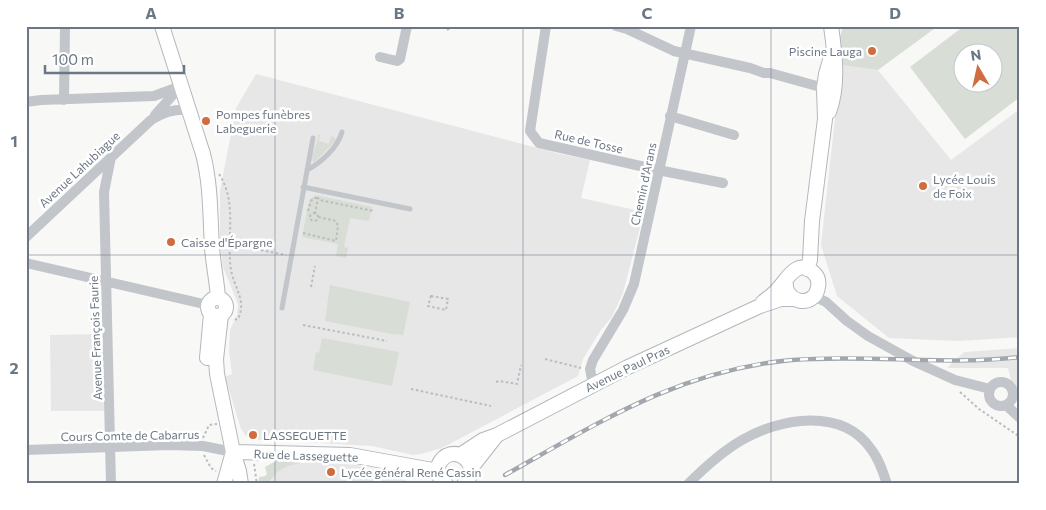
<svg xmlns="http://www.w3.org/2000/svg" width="1046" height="510" viewBox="0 0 1046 510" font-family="Commissioner,sans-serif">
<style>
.built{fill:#e6e7e6}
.green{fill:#d8ddd6;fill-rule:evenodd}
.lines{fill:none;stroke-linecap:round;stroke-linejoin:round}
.secondary-casing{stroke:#b3b7bc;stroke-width:16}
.path{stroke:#babdbf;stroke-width:2;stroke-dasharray:2.5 2.5;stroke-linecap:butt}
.lane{stroke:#c2c5c9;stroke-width:5}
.street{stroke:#c2c5c9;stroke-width:10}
.secondary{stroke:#fff;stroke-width:14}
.rail-casing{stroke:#a2a7ad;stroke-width:4.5}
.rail{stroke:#fff;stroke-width:2.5;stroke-dasharray:8;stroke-linecap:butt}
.grid{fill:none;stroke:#6b7784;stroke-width:1;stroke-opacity:0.55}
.poi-dot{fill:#d06c3f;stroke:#fff;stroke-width:2}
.labels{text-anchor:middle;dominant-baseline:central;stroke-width:5;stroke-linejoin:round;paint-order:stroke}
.poi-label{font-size:12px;fill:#6b7784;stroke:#fff;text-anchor:start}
.street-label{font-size:12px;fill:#6b7784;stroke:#fff}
.neatline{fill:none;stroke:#6b7784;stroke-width:2}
.grid-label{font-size:16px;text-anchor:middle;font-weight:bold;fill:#6b7784}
</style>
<rect width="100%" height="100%" fill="#f8f8f6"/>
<path class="built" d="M841 65 878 70 951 160 1020 109V337L958 341 889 338 837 296 821 245Z
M256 74 560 154 590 160 581 198 644 212 623 293 612 317 601 330 583 359 578 376 442 448 421 454 413 455 372 446 249 439V437H247L241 429 225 377 232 374 229 351 230 330 237 315 238 304 223 267 220 244V191L236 108Z
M102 334 104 411H51L50 335Z
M1020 348V415L1008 368H947L964 352Z
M313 462 358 465 390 474 414 484H268L273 476 284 467 296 464Z"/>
<path class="green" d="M843 26H938L878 70 841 65 840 37Z
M964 26H1020V97L965 139 910 67ZM964 52H994V82H964Z
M319 134H320L319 141 329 144 331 136 335 138 336 140 315 162H313L312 158Z
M316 195 372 207 369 221 350 218 344 247 348 248 346 258 336 256 338 244 302 237 309 200Z
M330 285 410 302 403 336 397 333V335L325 321Z
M322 338 399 352 392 386 313 370 316 352 319 353Z
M276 461 304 463C287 465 277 469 268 484H259V477L265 476 267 474 265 467Z"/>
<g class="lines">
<g class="secondary-casing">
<path id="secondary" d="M162 26 203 154C211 185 210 215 212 247 213 264 217 281 218 298
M829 112C839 85 835 54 831 26
M807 269 810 260 812 221 825 119 824 88 826 74 833 50
M208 307a9 9 0 1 1 18 0a9 9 0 1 1-18 0Z
M763 302C768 298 774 294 778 289 787 280 797 257 814 273 818 277 819 282 818 287 815 309 782 304 786 279
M221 315 216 359 217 374 233 452 239 471 241 484
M207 358 211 314
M233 452 350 455 438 471
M460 455 483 440 497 435 628 367 760 306 781 299H793
M471 468 497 435
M224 484 233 452
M446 484 439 476 438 466C450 438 486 465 464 484"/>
</g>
<path class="path" d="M447 30 454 26
M219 174C238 203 226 238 231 270 234 287 247 301 238 319L232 320
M308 211 311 201 314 198H318
M310 217a4 4 0 1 1 8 0a4 4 0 1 1-8 0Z
M315 214 318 198 320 200 373 211V209
M303 233 336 241 338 226 336 221 318 217
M222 242 234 243
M261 250 286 255
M311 287 315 266
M431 296 448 299 446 310 428 306Z
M303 325 387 341
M545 359 581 368
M496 382 499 381 517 384 521 365
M411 389 491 406
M960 392 979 409 1020 437
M203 438 209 425 217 424
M204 455 211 468 216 471
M254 464 257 484
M374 483V484"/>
<path class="lane" d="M307 170C321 163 338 147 342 132
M303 187 410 209
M282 308 313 138"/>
<path class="street" d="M546 26 530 131 539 143 658 170 723 183
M616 26 627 29 674 51 750 68 764 73H770L824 88
M380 57 397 61 400 59 407 26
M64 100 65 26
M26 102 41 100 154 96 181 86
M155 115 179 88
M670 116 734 135
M111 157 104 192 111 484
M26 237 151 120C164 112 173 109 189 110
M26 263 208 305
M814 296 826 302 847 321 868 336 913 361 955 380 990 389
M989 394a12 12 0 1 1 24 0a12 12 0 1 1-24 0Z
M593 384 590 369 593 360 623 310 634 284 691 26
M1006 405 1020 418
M26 450 169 445 203 446 233 452
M688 484C704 468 723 451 742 440 780 418 842 407 871 449 879 459 883 472 887 484"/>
<use href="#secondary" class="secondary"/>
<g class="rail-casing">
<path id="rail" d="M505 475C600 422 680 370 792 360 868 354 944 366 1020 357"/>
</g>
<use href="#rail" class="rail"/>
</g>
<path class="grid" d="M275 26V484M523 26V484M771 26V484M26 255H1020"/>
<g class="poi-dot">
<circle cx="872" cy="51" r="5"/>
<circle cx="206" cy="121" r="5"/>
<circle cx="923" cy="186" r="5"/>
<circle cx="171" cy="242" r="5"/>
<circle cx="253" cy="435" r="5"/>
<circle cx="331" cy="472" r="5"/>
</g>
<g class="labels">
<g class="poi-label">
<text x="862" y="51" text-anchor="end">Piscine Lauga</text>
<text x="216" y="114">Pompes funèbres<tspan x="216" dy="14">Labeguerie</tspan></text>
<text x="933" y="179">Lycée Louis<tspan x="933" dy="14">de Foix</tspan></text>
<text x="181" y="242">Caisse d'Épargne</text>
<text x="263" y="435">LASSEGUETTE</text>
<text x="341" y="472">Lycée général René Cassin</text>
</g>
<g class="street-label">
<text transform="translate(589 141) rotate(13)">Rue de Tosse</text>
<text transform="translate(79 169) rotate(-43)">Avenue Lahubiague</text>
<text transform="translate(643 184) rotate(-78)">Chemin d'Arans</text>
<text transform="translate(95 338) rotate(-92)">Avenue François Faurie</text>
<text transform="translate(627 368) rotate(-26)">Avenue Paul Pras</text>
<text transform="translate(130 435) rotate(-1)">Cours Comte de Cabarrus</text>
<text transform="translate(306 455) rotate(2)">Rue de Lasseguette</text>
</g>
</g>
<rect width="1046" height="510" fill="none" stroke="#ffffff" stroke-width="55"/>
<g transform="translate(978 68) rotate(351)"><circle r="24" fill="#ffffff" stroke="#c4c9ce"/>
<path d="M0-4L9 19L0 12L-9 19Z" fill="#d06c3f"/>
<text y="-8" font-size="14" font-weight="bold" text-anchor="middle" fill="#6b7784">N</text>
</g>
<path d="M45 65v8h139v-8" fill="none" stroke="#6b7784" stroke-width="2.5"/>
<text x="52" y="65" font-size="15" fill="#6b7784" stroke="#ffffff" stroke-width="4" paint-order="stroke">100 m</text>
<rect x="28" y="28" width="990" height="454" class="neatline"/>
<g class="grid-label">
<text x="151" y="19">A</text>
<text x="399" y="19">B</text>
<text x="647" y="19">C</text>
<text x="895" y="19">D</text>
<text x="14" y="147">1</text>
<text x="14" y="374">2</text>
</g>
</svg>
